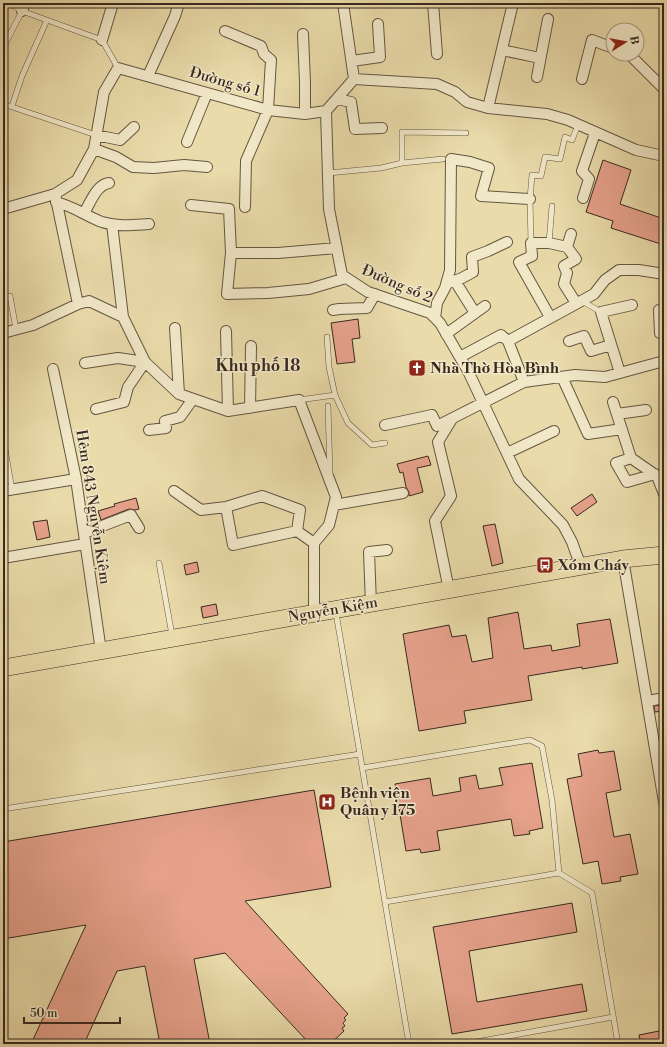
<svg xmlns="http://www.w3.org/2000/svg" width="667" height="1047" viewBox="0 0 667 1047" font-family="'Libre Bodoni',serif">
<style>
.building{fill:#e7a28c;stroke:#382920}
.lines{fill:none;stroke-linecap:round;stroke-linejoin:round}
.lane-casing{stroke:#645642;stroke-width:6}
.street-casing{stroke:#645642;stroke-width:12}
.primary-casing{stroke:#382920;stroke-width:18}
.lane{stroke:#f1e8c8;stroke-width:5}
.street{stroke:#f1e8c8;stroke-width:10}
.primary{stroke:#eadbaa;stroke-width:17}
.labels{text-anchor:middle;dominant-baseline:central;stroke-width:3;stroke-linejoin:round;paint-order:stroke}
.street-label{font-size:15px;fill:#382920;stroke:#f1e8c8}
.poi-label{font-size:15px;font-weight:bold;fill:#382920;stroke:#f1e8c8;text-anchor:start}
.neighbourhood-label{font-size:16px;font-weight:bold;fill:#382920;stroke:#f1e8c8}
</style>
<rect width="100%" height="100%" fill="#eadbaa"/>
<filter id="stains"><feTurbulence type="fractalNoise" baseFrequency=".005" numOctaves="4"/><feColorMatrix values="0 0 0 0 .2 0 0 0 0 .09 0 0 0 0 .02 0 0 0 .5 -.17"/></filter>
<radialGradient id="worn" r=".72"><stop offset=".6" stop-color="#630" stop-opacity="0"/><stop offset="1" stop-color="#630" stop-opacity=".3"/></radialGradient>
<path class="building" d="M603 160 631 170 620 204 664 219V245L611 228 613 221 586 212Z
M358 319 360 338 352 339 355 362 337 364 331 323Z
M428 456 431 465 417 468 423 492 409 496V492L406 487 403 472 400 473 397 464Z
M592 494 597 502 577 516 571 508Z
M136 498 139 509 135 510 129 509 101 520 98 511 115 506 114 504Z
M47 520 50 537 37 540 33 522Z
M495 524 503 563 492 566 483 526Z
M197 562 199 572 186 575 184 565Z
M216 604 218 615 203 618 201 607Z
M518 612 524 649 551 645 552 651 580 646 577 624 610 619 618 663 582 669V667L528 676 532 700 464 711 466 723 419 731 403 634 449 625 452 637 466 635 472 662 493 658 488 618Z
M661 705 662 711 655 712 654 706Z
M598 750 599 753 614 751 621 790 606 793 614 837 630 834 638 874 620 877 621 881 602 884 598 861 583 864 567 779 582 776 578 754Z
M532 763 543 828 529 831 530 834 514 836 511 819 437 831 440 850 421 853 420 849 406 851 395 784 430 778 433 796 461 791 459 778 476 775 479 789 503 785 499 768Z
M314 790 331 887 245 901 348 1014 344 1018 346 1020 343 1023 345 1026 342 1028 344 1031 330 1044H315L311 1039 308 1042 225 953 194 959 210 1044H160L145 966 117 971 84 1044H31L86 925 3 939V842Z
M572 903 577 932 469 951 477 1002 582 984 587 1011 452 1034 433 927Z
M664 1030V1044H641L639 1035Z"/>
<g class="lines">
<g class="lane-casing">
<path id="lane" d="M9 3 22 11 102 40 118 68
M3 48 22 11
M3 104 96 135
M12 106 22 76 47 20
M402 163V132L466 133
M328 173 381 168 402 163 443 159
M531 243 530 199 532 175 541 176 545 157 560 159 565 137 572 140 578 125
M549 243 552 206
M3 299 10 296 16 329
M582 301 601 312
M327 337 329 367 335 395
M299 400 335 395 348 423 372 445 385 443
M328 406 330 473
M3 437 12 490
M159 563 172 635
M336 613 409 1044
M362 768 530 740 542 746 552 800 559 873
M3 809 360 754
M385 902 559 873 592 893 618 1044
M465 1044 613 1017"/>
</g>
<g class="street-casing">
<path id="street" d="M343 3 354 79 326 111 329 209 342 275 368 292 430 313 440 323 468 371 519 479 563 525 572 542 581 567
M433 3 437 54
M22 11 25 3
M225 31 261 46 264 54 271 60 268 110 246 161 245 207
M303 34 305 82V114
M102 40 113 3
M502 50 540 58
M628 54 631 56 664 89
M352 61 380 57 378 24
M148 76 175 16 179 3
M537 77 548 19
M354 79 437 84 455 92 467 102 488 108 547 114 568 120 636 150 664 156
M582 79 592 40 613 48
M337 99 351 102 355 129 382 128
M488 108 513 3
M96 135 120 140 134 127
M187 142 207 93
M94 149 116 157 133 167 154 168 184 165 207 167
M583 198 589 179 582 171 595 133
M56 202C73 206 86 216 102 222 118 227 133 225 149 224
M191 205 229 209 231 253 227 294 268 293 309 289 346 278
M3 209 55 194
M84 213C91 202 96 185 109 183
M112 224 123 317
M571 234 567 247 576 259 564 266 567 273 564 284 576 303
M231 253H278L337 248
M455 281 475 313
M446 284 462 278 473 272 472 257 488 251 507 242
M333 310 339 309 367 308 375 294
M659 310 660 333 664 334
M550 317 519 262 532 256 531 243H549L567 247
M435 318 437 303 445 288 450 270 451 159 470 162 489 168 481 196 530 199
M175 328 179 394
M226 331 228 411
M3 333 33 325 78 304
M446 334 485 306
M508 341 524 382
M569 341 584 336 591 351 611 345
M460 357 501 335 508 341 594 294 605 280 619 270H639L664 274
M85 363 118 358 145 362 128 387 124 402 96 409
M53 369 76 479 101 651
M620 373 601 312 632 305
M562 377 588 434 622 429
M613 402 631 458 657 476 664 494
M250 408 251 346
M617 414 646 410
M385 425 432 415 437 426 524 382 575 375 605 377 664 361
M149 430 166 428 165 421 180 417 193 399
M507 453 554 431
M631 458 616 463 627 482 655 474
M3 491 76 479
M174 491 201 510 226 507 233 545 297 531 314 543
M334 505 403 493
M226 507 262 496 300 510 297 531
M84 533 131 515 139 528
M3 558 85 544
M623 559 664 802
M449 590 435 521 451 496 438 442 452 419
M371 604 369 552 387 550
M314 613V543L329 525 336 497 299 400 228 411 179 394 145 362 123 317 89 301 78 304 55 194 77 180 94 149 104 92 118 68 268 110 305 114 326 111
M648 701 664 698"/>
</g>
<g class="primary-casing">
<path id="primary" d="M3 668 623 559 664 555"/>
</g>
<use href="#lane" class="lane"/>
<use href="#street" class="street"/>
<use href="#primary" class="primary"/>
</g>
<defs>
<g id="church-square" transform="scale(0.9)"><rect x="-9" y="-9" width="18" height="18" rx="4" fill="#8f2418" stroke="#f1e8c8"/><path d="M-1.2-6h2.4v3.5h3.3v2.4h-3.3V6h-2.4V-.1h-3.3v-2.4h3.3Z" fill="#fff"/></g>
<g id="bus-square" transform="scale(0.9)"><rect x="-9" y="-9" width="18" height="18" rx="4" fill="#8f2418" stroke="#f1e8c8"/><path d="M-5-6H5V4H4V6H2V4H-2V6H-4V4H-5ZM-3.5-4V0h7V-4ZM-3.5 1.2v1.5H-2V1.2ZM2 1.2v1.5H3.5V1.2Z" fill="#fff"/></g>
<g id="hospital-square" transform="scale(0.9)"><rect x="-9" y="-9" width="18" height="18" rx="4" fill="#8f2418" stroke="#f1e8c8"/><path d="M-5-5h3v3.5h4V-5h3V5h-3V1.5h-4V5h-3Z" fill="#fff"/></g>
</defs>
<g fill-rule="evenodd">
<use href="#church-square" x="417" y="368"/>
<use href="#bus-square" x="545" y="565"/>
<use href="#hospital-square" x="327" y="802"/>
</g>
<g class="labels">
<g class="street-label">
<text transform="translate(225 82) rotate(16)">Đường số 1</text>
<text transform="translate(397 284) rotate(23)">Đường số 2</text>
<text transform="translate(93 507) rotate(81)">Hẻm 843 Nguyễn Kiệm</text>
<text transform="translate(333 610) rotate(-10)">Nguyễn Kiệm</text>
</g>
<g class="poi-label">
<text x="430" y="368">Nhà Thờ Hòa Bình</text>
<text x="558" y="565">Xóm Cháy</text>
<text x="340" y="793">Bệnh viện<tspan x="340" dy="17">Quân y 175</tspan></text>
</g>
<g class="neighbourhood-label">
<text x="258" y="366">Khu phố 18</text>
</g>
</g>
<rect width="667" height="1047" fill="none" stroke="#eadbaa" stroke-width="16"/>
<rect x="4" y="4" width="659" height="1039" fill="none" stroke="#382920" stroke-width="2"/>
<rect x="8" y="8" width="651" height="1031" fill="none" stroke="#382920"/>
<g transform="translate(625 42) rotate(79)"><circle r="19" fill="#f1e8c8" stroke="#a79c85"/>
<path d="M0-3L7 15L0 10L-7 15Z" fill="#8f2418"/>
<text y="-6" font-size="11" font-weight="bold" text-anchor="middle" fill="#382920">B</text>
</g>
<path d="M24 1017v6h96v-6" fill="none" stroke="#382920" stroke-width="2"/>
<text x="30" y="1017" font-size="12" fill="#382920" stroke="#f1e8c8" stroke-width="3" paint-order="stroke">50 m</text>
<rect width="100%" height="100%" filter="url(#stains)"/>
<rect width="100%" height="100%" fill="url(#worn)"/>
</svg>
